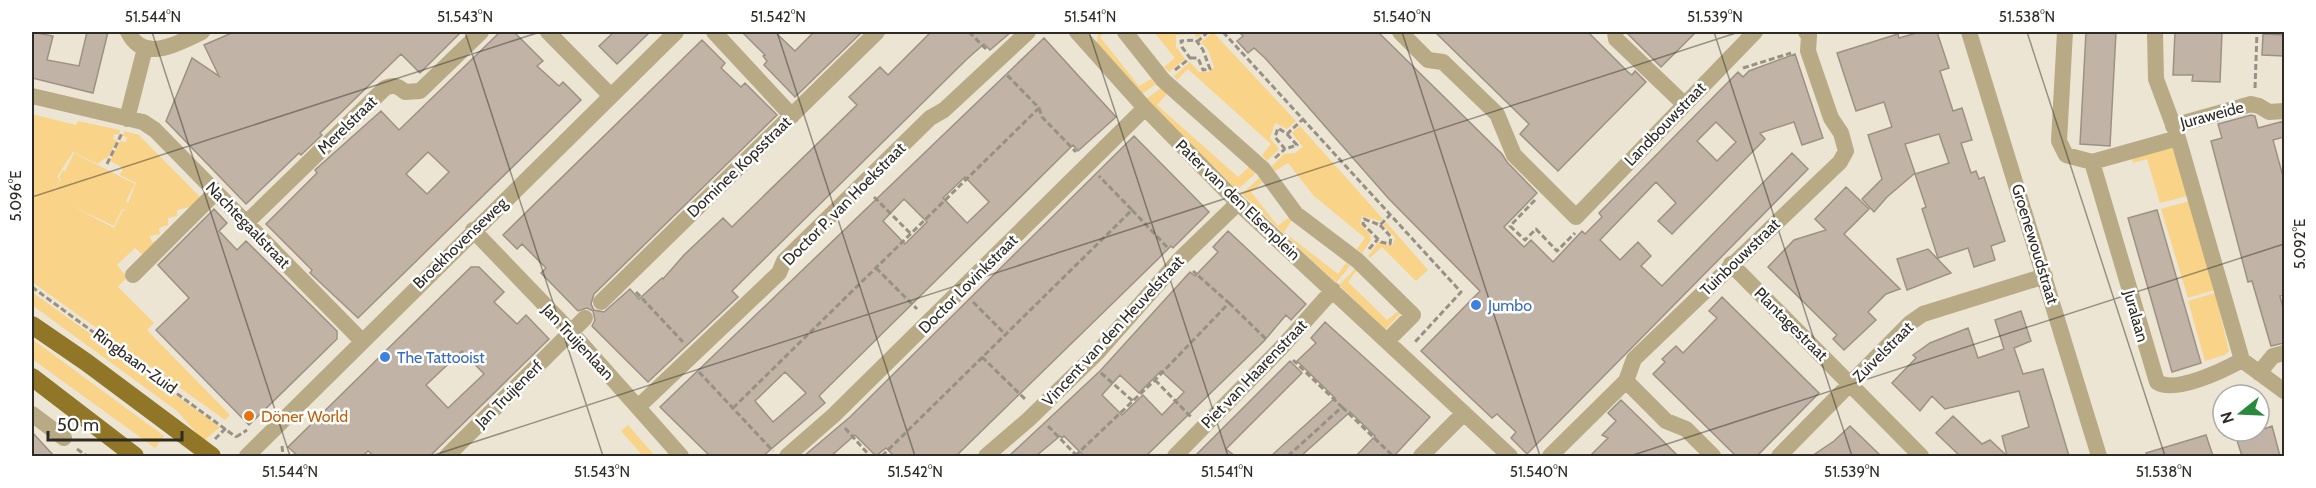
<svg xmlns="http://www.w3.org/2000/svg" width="2316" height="488" viewBox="0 0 2316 488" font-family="Cabin,sans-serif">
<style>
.green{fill:#f8d388}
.building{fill:#c1b4a6;stroke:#9d9183;stroke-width:1.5;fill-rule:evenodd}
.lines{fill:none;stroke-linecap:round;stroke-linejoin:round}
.path{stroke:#979185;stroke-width:3;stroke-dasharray:6 3;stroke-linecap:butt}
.minor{stroke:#b7aa84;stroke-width:16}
.major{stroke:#907626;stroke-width:18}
.ticks{fill:none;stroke:#2e2b25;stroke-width:1.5;stroke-opacity:0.45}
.shop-dot{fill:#3f7fe0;stroke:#fff;stroke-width:2}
.food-dot{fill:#e8710a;stroke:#fff;stroke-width:2}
.labels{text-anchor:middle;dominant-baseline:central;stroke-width:5;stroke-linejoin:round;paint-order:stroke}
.street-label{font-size:16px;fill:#2e2b25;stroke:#fff}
.shop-label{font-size:16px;fill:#366cbe;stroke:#fff;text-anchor:start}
.food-label{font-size:16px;fill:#c56008;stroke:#fff;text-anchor:start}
.neatline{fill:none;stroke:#2e2b25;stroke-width:2}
.ticks-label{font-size:15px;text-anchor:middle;fill:#2e2b25}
</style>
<rect width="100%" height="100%" fill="#ede5d4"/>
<path class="green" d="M1098 32H1105L1100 37 1139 86 1151 79 1156 84 1142 94 1097 43Z
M1154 32H1205L1197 38 1194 34 1176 35V47L1185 59 1169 72 1164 67 1175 58Z
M1213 32 1296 121 1287 129 1275 123 1270 138 1279 149 1267 161 1262 155 1271 144 1188 69 1177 80 1174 76 1190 62 1199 72H1209L1214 67 1208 50 1201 42Z
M1161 88 1167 94 1157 105 1238 177 1250 166 1255 174 1237 190 1146 99Z
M32 114 76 125 78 121 120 130 119 135 114 134 113 139 117 140 107 159 105 158 98 164 73 152 57 177 60 179 53 193 61 179 59 177 63 170 65 171 74 153 135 184 126 201 128 203 125 210 122 209 114 226 70 205 114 228 123 210 125 211 136 183 120 175 123 168 110 161 120 141 126 142 127 138 123 136 124 131 139 135 200 197 197 205 177 210V216L168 218V225L159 228 160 234 150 236 152 242 158 241 144 256 135 248 117 265 127 277 118 287 154 323 147 330 230 415 225 420 32 282Z
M1300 126 1383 219 1380 221 1362 216 1360 224 1370 234 1371 240 1362 253 1357 249 1365 238 1314 196 1288 163 1275 171 1271 167 1284 154 1295 153 1303 147 1292 133Z
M2172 147 2187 196 2160 203 2147 159 2133 163 2132 158Z
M1259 178 1263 182 1251 192 1278 226 1288 218 1292 220 1284 232 1338 274 1346 263 1350 266 1336 283 1242 194Z
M2189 201 2214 290 2188 298 2161 209Z
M1386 222 1428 270 1416 281 1382 247 1370 258 1368 256 1378 242 1392 246 1395 238 1383 225Z
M1355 269 1357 270 1348 282 1387 320 1398 311 1400 314 1385 330 1339 285Z
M32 292 220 427 204 441 177 411 32 305Z
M2215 293 2229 351 2225 355 2205 361 2188 301Z
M32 339 164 436 155 448 32 359Z
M628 425 655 456H643L621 431Z"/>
<path class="building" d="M32 32 53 36 47 60 79 66 87 32H108L93 93 32 78Z
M234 32H461L420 73 401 54 320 133 322 135 301 155 299 153 246 204 166 121 192 58 219 76 204 45Z
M500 32H514L543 61 537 66 559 86 563 82 581 100 358 318 310 273 312 270 266 224 317 173 315 170 381 111 399 130ZM428 152 449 172 427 194 406 174Z
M614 32H650L617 64 599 46Z
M742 32H775L795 51 814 32H862L795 97 764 65 767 61 763 56 765 55Z
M931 32H1011L990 50 984 44 967 59 752 271 732 291 738 297 648 382 592 326 595 320 593 311 587 308 578 311 541 273 546 268 522 244 517 249 503 235 702 40 725 63 721 68 741 87 745 83 777 115 594 294 591 304 594 310 604 312 630 289 639 299 662 278 663 279 684 255 723 218 732 227 737 222 857 105 849 97 880 67 888 75Z
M1239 32H1378L1502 154 1507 162 1537 193 1504 227 1524 247 1531 240 1553 262 1582 231 1585 234 1602 217 1599 213 1738 72 1743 77 1749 71 1795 54 1823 138 1802 145 1794 122 1760 133 1765 139 1672 234 1658 221 1676 203 1656 182 1600 240 1620 260 1638 242 1651 256 1641 266 1662 286 1792 153 1808 169 1527 454 1511 438 1516 432 1497 414 1492 418 1421 351 1480 291 1389 199 1265 58 1254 48 1248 53 1237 41 1243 36ZM1716 122 1736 142 1717 161 1697 141Z
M1435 32H1588L1628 72 1632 75 1635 71 1646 82 1558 171 1520 134 1529 124Z
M1626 32H1696L1661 67Z
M1920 32H1937L1949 68 1940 71 1953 111 1962 108 1972 140 1961 143 1971 173 1976 171 1979 179 1984 177 2005 241 1991 246 1995 260 1974 267 1968 248 1938 258 1922 209 1926 207 1915 174 1949 163 1939 134 1905 144 1915 173 1887 197 1874 212 1862 199 1882 179 1868 135 1892 127 1884 102 1856 111 1837 53 1898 34 1899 38Z
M2086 32H2116L2110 146 2080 144Z
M2175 32H2222L2220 82 2192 81 2193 75H2173Z
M2263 34 2284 35V56L2262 55Z
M1044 38 1116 117 1078 151 1073 145 819 396 825 403 763 456H710L660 407ZM965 177 989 202 967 223 943 198ZM904 199 927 222 905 244 883 221ZM785 372 806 393 773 422 755 401Z
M2251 115 2255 116 2258 128 2284 121V137L2273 140 2284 180V295L2280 296 2284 312V343L2271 346 2252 281 2248 282 2211 141 2222 138 2218 124Z
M1134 136 1209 212 1173 248 1171 246 1155 262 956 456H894L886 448 876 456 855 435 831 456H804L850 417Z
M1846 187 1869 209 1844 234 1900 289 1886 294 1868 312 1876 320 1844 350 1833 339 1837 335 1768 267 1794 240 1826 230 1815 219Z
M214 209 227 223 219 231 237 250 246 241 337 331V339L249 425 156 330 189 298 158 265Z
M2157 210 2201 363 2172 372 2128 218Z
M1228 231 1306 304 1291 320 1286 315 1264 341 1146 456H1084L1064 436 1062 438 1060 436 1036 456H1009L1100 371 1190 272 1195 276 1218 252 1213 247ZM1161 371 1184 392 1162 415 1143 395 1122 415 1102 395 1120 375 1139 393Z
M1928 249 1951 273 1907 290 1897 259Z
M471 267H479L504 292 494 302 517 324 526 315 549 339 430 456H374L368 451 363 456H298L288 447ZM462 351 484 374 448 408 426 385Z
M1722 297 1819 393 1757 456H1736L1653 374 1665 362 1662 359 1676 346 1683 353 1717 318 1709 311Z
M2021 311 2031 341 2014 348 2023 374 2043 369 2069 456H2007L2002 436 2029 427 2019 391 1945 409 1932 396 1920 411 1892 383 1916 358 1913 355 1930 343 1968 328 1978 358 2004 349 1995 320Z
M1325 322 1430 417 1394 456H1356L1375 436 1350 412 1301 456H1271L1335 398 1297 361 1316 343 1311 338Z
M1290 361 1302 373 1226 449 1235 456H1195Z
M1621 400 1658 436 1678 456H1590L1608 438 1602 435 1616 421 1608 413Z
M1953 416 1982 444 1990 440 2007 456H1960L1936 433Z
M1850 426 1881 456H1812L1834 441Z
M2272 426 2280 456H2242L2234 431H2259Z
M32 432 54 456H32Z
M2206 435 2213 456H2147L2146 453Z"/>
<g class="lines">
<path class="path" d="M969 32 987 50
M1223 32 1461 292 1414 343
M1197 42 1208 32
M1743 68 1791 53
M1175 70 1190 58 1182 47 1181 41 1196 40 1203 50 1210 69 1203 70 1198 58H1190
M2255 88 2257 32
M1039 108 1042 117 1076 152
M1287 134 1297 145 1285 149 1275 137 1278 128 1287 134 1303 119
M1275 158 1285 149
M107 164 122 133
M874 197 911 234
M1535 200 1510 226 1525 240 1536 229 1557 251 1575 233
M1132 210 1168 248
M1380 225 1391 237 1390 244 1381 242 1363 224 1364 219 1380 225 1390 215
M1369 249 1378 239
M876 268 917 309
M32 287 236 437
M636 292 683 342
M973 302 1006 335
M1229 303 1266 339
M982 357 1026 400
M699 372 773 451
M1101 373 1134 402
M1155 380 1192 418
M1342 407 1393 456
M733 408 1039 108 1007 75
M1048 426 1076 455
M845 428 870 456
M236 437 247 430
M215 439 227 427
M282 446 283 456
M77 449 87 456
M882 456 1132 210 1099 176
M1075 456 1155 380 1229 303 1193 271
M1288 456 1342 407 1293 360"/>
<path class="minor" d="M128 32C144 64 178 43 202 32
M548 32 611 96
M714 32 792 116
M1077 32 1145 108 1238 203 1510 456
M1125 32 1163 80 1263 169 1296 214 1358 261 1413 315 1387 341
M1400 32 1428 60 1443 62 1497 114 1514 155 1576 217 1755 32
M1615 32 1616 39 1684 104
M1969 32 2099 456
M2065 32 2059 141 2066 155 2092 162 2178 138
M2155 32 2156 79 2178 138 2242 360 2284 391
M32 96 143 122 155 130 362 341
M127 119 145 48
M2173 126 2251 104 2259 106 2269 112 2284 111
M2092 162 2157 382C2175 394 2224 370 2242 360
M246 223 385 88C394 84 398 86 405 92L420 91 481 32
M473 230 571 332 681 456
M1731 264 1921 456
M133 275 216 192
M601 302 877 32
M2259 373 2273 356 2284 353
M1626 381 1666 421 1686 429 1713 456
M638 407 779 273 784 261 930 118 944 110 1028 32
M32 414 64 438
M247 456 676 32
M447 456 585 318
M787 456 834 415 1145 108
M986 456 1028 420 1098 352 1180 259 1238 203
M1175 456 1281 348 1333 290
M1421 456 1464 413
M1550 456 1626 381 1634 359 1840 162 1846 151 1841 133 1831 118 1808 51 1809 36 1806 32
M1779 456 1910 323 1923 314 2045 276"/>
<path class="major" d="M32 325 86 362 212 456
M32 377 135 456"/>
</g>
<path class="ticks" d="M152 32 290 456M465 32 603 456M777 32 915 456M1089 32 1228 456M1402 32 1540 456M1714 32 1852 456M2027 32 2165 456M32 197 540 32M431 456 1739 32M1630 456 2284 244"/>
<g class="shop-dot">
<circle cx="1476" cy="305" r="6"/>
<circle cx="385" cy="357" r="6"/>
</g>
<circle class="food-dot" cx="249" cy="416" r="6"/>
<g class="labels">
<g class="street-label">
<text transform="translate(2212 115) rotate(-15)">Juraweide</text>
<text transform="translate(1665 124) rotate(-46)">Landbouwstraat</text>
<text transform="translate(347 125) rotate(-44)">Merelstraat</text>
<text transform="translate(739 167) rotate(-44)">Dominee Kopsstraat</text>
<text transform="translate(1238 200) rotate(44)">Pater van den Elsenplein</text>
<text transform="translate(844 204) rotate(-45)">Doctor P. van Hoekstraat</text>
<text transform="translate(248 225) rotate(46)">Nachtegaalstraat</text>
<text transform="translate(460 243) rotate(-44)">Broekhovenseweg</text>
<text transform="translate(2035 244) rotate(73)">Groenewoudstraat</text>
<text transform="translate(1740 257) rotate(-44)">Tuinbouwstraat</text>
<text transform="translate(968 284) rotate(-45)">Doctor Lovinkstraat</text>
<text transform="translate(2136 316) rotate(74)">Juralaan</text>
<text transform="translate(1791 324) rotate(45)">Plantagestraat</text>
<text transform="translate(1113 331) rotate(-47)">Vincent van den Heuvelstraat</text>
<text transform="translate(578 342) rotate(47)">Jan Truijenlaan</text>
<text transform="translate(1883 352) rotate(-45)">Zuivelstraat</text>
<text transform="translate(135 361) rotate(36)">Ringbaan-Zuid</text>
<text transform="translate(1254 374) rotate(-46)">Piet van Haarenstraat</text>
<text transform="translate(509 394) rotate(-45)">Jan Truijenerf</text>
</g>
<g class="shop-label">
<text x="1488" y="305">Jumbo</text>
<text x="397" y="357">The Tattooist</text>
</g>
<g class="food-label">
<text x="261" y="416">Döner World</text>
</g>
</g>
<rect width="2316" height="488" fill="none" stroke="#ffffff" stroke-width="66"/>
<g transform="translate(2241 413) rotate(252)"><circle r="28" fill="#ffffff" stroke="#abaaa8" stroke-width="1.5"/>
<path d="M0-4.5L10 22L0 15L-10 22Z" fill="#298a3e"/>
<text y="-9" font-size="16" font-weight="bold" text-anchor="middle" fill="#2e2b25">N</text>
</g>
<path d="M48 431v9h134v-9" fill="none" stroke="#2e2b25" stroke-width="3"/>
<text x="57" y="431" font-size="18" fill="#2e2b25" stroke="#ffffff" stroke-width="4.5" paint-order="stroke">50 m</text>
<rect x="33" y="33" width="2250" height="422" class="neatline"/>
<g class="ticks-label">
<text x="153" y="22">51.544°N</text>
<text x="465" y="22">51.543°N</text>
<text x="778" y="22">51.542°N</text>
<text x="1090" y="22">51.541°N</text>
<text x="1402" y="22">51.540°N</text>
<text x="1715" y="22">51.539°N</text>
<text x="2027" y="22">51.538°N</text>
<text transform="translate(16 196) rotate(-90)" y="5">5.096°E</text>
<text transform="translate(2300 244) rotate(-90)" y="5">5.092°E</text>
<text x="290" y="477">51.544°N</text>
<text x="602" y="477">51.543°N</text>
<text x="915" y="477">51.542°N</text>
<text x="1227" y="477">51.541°N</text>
<text x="1539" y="477">51.540°N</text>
<text x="1852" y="477">51.539°N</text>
<text x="2164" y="477">51.538°N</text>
</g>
</svg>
